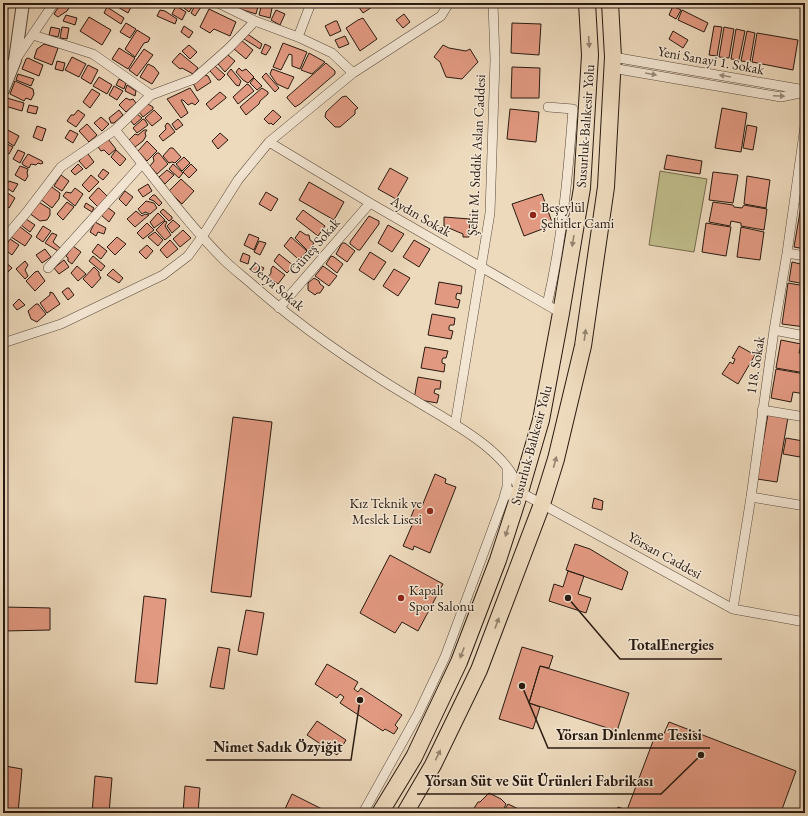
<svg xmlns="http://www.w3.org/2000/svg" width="808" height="816" viewBox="0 0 808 816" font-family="'EB Garamond',serif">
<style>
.green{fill:#c0bd8b;stroke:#746c4e}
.building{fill:#e29981;stroke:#281a10}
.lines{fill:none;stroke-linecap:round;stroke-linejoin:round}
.minor-casing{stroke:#594a3b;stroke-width:10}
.tertiary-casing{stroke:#594a3b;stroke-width:14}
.trunk-casing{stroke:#281a10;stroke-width:18}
.minor{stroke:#f3e6d3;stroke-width:9}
.tertiary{stroke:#f3e6d3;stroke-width:12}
.trunk{stroke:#edd9bc;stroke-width:16}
.oneway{fill:#94836f}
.oneway2{fill:#988a7b}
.poi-dot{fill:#8f2418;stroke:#f3e6d3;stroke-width:1.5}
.labels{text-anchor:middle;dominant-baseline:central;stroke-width:3;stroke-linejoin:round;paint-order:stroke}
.street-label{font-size:14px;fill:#281a10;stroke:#f3e6d3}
.poi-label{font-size:14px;fill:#281a10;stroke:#f3e6d3;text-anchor:start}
.leader{fill:none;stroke:#281a10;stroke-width:1.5}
.callout-dot{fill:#281a10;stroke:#f3e6d3;stroke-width:1.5}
.callout-label{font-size:15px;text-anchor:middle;font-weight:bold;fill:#281a10;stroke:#f3e6d3;stroke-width:3;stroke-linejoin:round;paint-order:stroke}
</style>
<rect width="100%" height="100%" fill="#edd9bc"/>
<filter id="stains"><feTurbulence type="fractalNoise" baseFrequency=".005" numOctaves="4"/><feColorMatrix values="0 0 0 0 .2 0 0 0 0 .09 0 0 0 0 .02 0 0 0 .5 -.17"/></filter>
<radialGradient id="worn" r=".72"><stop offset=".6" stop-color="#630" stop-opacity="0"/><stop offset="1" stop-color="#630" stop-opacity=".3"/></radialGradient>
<path class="green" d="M660 171 707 179 694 252 649 245Z"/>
<path class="building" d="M3 3H9L6 18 3 17Z
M61 3H72L67 11 58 17 54 14Z
M111 3H128L132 5 128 13Z
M186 3H195L189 12 184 8Z
M242 3H259L256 14 240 9Z
M262 3H273L270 18 259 15Z
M356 3H370L372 7 363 13Z
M196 4 201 7 195 16 191 13Z
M176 6 186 12 182 20 172 14Z
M673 6 681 10 676 19 669 15Z
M107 7 124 18 121 24 104 13Z
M209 9 236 22 230 36 214 29 210 33 200 27Z
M160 10 165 11 177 19 175 24 157 16Z
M276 10 285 14 280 25 271 20Z
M682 10 708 23 704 32 678 20Z
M404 14 410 22 403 28 396 20Z
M66 15 77 18 75 25 63 21Z
M89 17 111 30 102 45 80 31Z
M363 18 377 39 360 51 346 28 358 20Z
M335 21H337L341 31 330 36 325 26Z
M126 23 136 29 130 38 120 32Z
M512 23 541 24 539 55 511 53Z
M184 26 193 32 189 38 181 32Z
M714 26 722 27 717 56 709 55Z
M51 27 60 29 58 37 49 35Z
M62 27 69 28 67 39 60 38Z
M724 27 734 29 729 58 719 57Z
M736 29 745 31 739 60 731 59Z
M137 30 150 38 148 42 144 43 135 57 125 49Z
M673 31 688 40 683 48 669 39Z
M747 31 755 33 750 62 741 61Z
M246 33 262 44 260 49 244 39Z
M757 33 798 40 793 70 752 62Z
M345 36 349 44 339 48 335 40Z
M241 40 253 50 246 59 234 49Z
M283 43 307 52 300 69 292 66V55L289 54 281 70 273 67Z
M44 44 58 48 52 65 34 58 37 49Z
M265 44 271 47 266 55 261 53Z
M189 45 197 52 190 59 182 51Z
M443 45 449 48 466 51 470 49 478 62 462 79 446 77 440 62 434 57Z
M119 48 135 58 128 69 112 59Z
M144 49 153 55 137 76 129 70Z
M180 53 198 68 193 74 182 68 180 69 172 62Z
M309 53 325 62 312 74 301 70Z
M228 55 235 61 225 72 218 64Z
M72 57 86 64 79 77 65 70Z
M28 58 43 65 39 76 22 69 26 59Z
M57 61 65 63 63 71 55 69Z
M326 63 335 71V74L300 104 295 107 287 98V97Z
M148 64 154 67 159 73 152 84 140 77Z
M88 65 98 70 91 84 81 78Z
M215 66 225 75 220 80H218L210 71Z
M512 67 540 68 539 98H511Z
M239 68 242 71 246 69 254 77 248 83 243 80 236 72Z
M231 69 241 81 239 86 236 85 227 74Z
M272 69 294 77 288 89 277 84 270 74Z
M266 73 279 88 275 92 262 77Z
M18 74 34 79 31 86 16 80Z
M205 75 208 76 211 82 197 91 193 83Z
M99 77 112 85 107 94 93 86Z
M254 78 262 86 257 90 250 83Z
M119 79 126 83 124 89 116 85Z
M15 81 33 89 34 94 31 100 26 98 24 101 10 94Z
M247 84 249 85 254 91 238 104 233 97Z
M127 85 136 91 135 96 125 91Z
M114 86 123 91 117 100 109 95Z
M190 88 199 101 195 105 192 103 188 105 183 100H181L188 113 181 118 167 99Z
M262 88 268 92V94L260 101 259 104 246 115 240 107Z
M92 89 100 94 90 108 83 102Z
M220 92 226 97V98L211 110 206 104Z
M346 96 358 108 355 110V114L340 127H335L325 117 326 112 342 97Z
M7 98 24 103 22 111 5 106Z
M126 98 130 100 133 99 136 103 126 112 119 105Z
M148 104 153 107V109L143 117 139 112Z
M29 105 38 107 36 114 27 112Z
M722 108 747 113 741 152 715 148Z
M510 109 539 112 536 142 507 139Z
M78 110 85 115 76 127 67 121 71 115H74Z
M119 110 123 115 114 123H111L109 118Z
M154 110 162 118 152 126 145 118Z
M273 110 281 117 273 125 271 123 269 124 264 119Z
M137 114 142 118 134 125 130 120Z
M101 117 109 124 102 131 94 123Z
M143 119 145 120 148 125 137 133 133 128Z
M178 119 183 125 176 130 172 124Z
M167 123 169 124 175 132 163 141 159 136 166 129 165 126Z
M87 124 97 135 89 142 79 131Z
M747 125 757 127 753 150 743 148Z
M37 126 46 129 42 141 33 137Z
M4 128 19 136 14 146 3 139V130Z
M70 130 78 134 73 143 65 138Z
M144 130H147L145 133 146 136 143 141 135 147 129 140 135 134 138 135Z
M220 133 228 140 218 149 212 141Z
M108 139 116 149 109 155 104 150 101 151 98 147 105 140Z
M147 141 157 151 147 161 138 151Z
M3 142 13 147 9 154 3 151Z
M170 148H173L181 157 175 163 172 162 169 163 163 156Z
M18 150 25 153 20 163 13 159Z
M116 150 126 159 120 166 111 157Z
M157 153H159L168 164 157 174 150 166 154 161 153 157Z
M28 154 42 161 43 163 41 164 38 163 36 165 31 164 29 168 23 165 22 163Z
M86 154H88L94 162 86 169 79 161Z
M667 155 702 161 700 174 664 169Z
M184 157 190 163 182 171 176 164Z
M78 164 83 169 75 175 71 171Z
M173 164 183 173 179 178 169 169Z
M191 164 197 170 189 178 183 172Z
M20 166 28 169 27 173 28 176 25 181 15 175Z
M390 168 408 178 396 199 378 189Z
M103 169 109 173 103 180 98 176Z
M167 170 174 175 165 184 159 177Z
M713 172 738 175 733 203 709 200Z
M61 175 69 181 62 191 54 186Z
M91 175 99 182 89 192 82 185Z
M747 176 770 180 766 208 744 204Z
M181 179 194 191 182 204 169 191Z
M9 181 18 184 13 192 5 187Z
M309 182 344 202 334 220 299 200Z
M148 184 152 191 143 197 138 190Z
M49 185 60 193 59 199 52 208 40 199Z
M804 187H805V206L800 205Z
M75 188 83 194 75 206 63 196 66 192 71 193Z
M98 188H99L108 197 98 207 89 198Z
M3 190 15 198 9 208 3 204Z
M125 191 133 197 126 206 119 199Z
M266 192 278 199 271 211 259 204Z
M542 194 553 225 524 236 512 204Z
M153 195H155L162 203 159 206 154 201 149 199Z
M37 201 50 209V215L47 220 40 221 29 213Z
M146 201 154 203 157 208 150 214 145 212 142 214 138 209Z
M67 202 74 207 63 220 57 214Z
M713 202 733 205 734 207 742 208 744 205 767 209 764 230 741 226V223L731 221 730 226 709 222Z
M86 203 94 208 92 212 84 207Z
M801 206 805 207V249L794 247Z
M107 207 115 213 109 222 101 215Z
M163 209 172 217V219L169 221 160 212Z
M303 210 325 226 318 236 296 219Z
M136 211 142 216 145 214 149 215 135 227 127 219Z
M158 213 165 220 154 228 150 222Z
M369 216 379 221V224L360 250H358L350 244V242Z
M444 217 470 219 469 237H463V234L444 226Z
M26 219 35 225 30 232 21 225Z
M173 220 180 226 172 233 167 226Z
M165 221 167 222 165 226 171 235 165 240 156 230Z
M95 222 106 228 104 234 98 232 96 236 90 232Z
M147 223 154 230 143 239 137 233Z
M706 223 731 227 726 256 702 252Z
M388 225 404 234 392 252 378 243Z
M19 226 32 236 25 246 11 237Z
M43 226 51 231 43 242 36 237Z
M741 227 764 232 760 260 737 257Z
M183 230 191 238 180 247 173 239Z
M300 231 306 235H309L310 240 314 243 308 251 295 238Z
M155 232 163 240 158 246 148 237Z
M52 233 57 235 53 242 60 248 58 251 45 243Z
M249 234 259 238 254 250 244 245Z
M117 237 126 244 115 255 107 247Z
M291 237 307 251 299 260 284 246Z
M10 239 19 245 12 255 4 249Z
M170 240 178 249 167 258 160 250Z
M414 240 430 249 419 267 403 257Z
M259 241 266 243 260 255 254 252Z
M342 243H345L355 251 347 262 336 254Z
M98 244 107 251 101 259 92 252Z
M147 245 153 251 146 259 139 252Z
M73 246 81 252 72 264 68 261V258L66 256Z
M45 249 51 257 42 263 36 255Z
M370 252 386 262 374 280 359 270Z
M243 253 250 256 248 264 240 261Z
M279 254 294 266 287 273 274 261Z
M93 256 105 266 101 271 89 261Z
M331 256 334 257 343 264 337 273 326 264Z
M3 260 12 268 8 272H5L3 274Z
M64 260 69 267 59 274 54 268Z
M25 261 28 265 25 270 28 276 25 279 16 269Z
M792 262 805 265V284L789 281Z
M256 264 264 268 260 275 252 271Z
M77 266 86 274 78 281 71 273Z
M273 266 285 275 278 284 268 277 271 273V269Z
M323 266 337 276 329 286 315 276Z
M94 267 99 272V275L101 278 92 288 83 279Z
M113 269 123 278 119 283 107 275Z
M394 269 410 278 398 296 383 286Z
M38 271 45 281 35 291 26 281 35 272Z
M314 278 319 281 320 284 324 287 320 293H317L315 295 308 290V283Z
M439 282 462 286 461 294 457 293 456 296V299L460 300 458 308 435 304Z
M788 283 805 286V327L782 324Z
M67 288H69L74 295 68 300 62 292Z
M50 292 53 293 60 304 47 313 40 303 50 295Z
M19 299 25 305 17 310 13 305Z
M36 304H38L46 314 37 322 31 319 28 311Z
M432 314 455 318 454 325H450L449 327V330L453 331 451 339 428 335Z
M781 340 801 344 799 353 805 354V373L776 368Z
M739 346 755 355 738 384 722 374 730 362 733 364 735 359 732 358Z
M425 347 448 351 446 358H443L442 360V363L445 364 444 372 421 368Z
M776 369 805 374V394L793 392 791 402 771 398Z
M418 377 441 381 440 389H435L434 393 439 395 437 403 414 399Z
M768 414 788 417 777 482 757 479Z
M233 417 272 422 251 597 211 592Z
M786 438 803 441 800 457 783 454Z
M435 474 446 479 445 483 456 487 430 553 414 546 413 550 403 546 413 523 419 525 421 521 411 517 416 504 422 506Z
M594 498 603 501 602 510 592 508Z
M575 544 590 549 628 572 622 590 566 570Z
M390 555 443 584 418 631 402 622 395 633 360 613Z
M568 571 584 576 578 594 591 598 586 613 549 601 554 584 563 587Z
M144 596 166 599 157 684 135 682Z
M4 607 50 608V630L4 631Z
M246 610 264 613 257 655 238 651Z
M218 647 230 649 224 689 210 687Z
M522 647 553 656 549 668 540 666 529 703 540 707 533 729 499 719Z
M327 664 358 682 354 689 358 692 361 688 402 715 395 725 398 728 394 734 385 729 383 731 340 703 344 697 340 694 337 698 315 684Z
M540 666 629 693 617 731 529 703Z
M317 721 346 740 337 755 307 735Z
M669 722 796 771 781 812 783 813H615L618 807 627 810 655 736 662 738Z
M5 766 22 769 18 813H3V789Z
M95 776 112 778 109 813H92Z
M185 786 200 788 198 813H183Z
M489 793 501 799 506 804 502 813H471L478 802H480Z
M292 794 326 811V813H283Z
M508 804 527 813H503Z"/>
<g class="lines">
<g class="minor-casing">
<path id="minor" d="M218 3 255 21
M33 35 93 54 151 95 194 79 229 48 255 21 298 37 311 3
M298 37 332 53 353 73
M613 57 805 90
M16 59 54 3
M612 68 781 97 805 92
M115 130C151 173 184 220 224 260 233 269 244 277 254 286 302 328 356 365 411 398 443 418 511 451 519 491
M269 142 370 203 561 313
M3 240 26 213 61 167 115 130 151 95
M787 253 805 256
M48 268 142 164
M547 305C562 241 568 175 573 109L548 107
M279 308 370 203
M774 330 805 336
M3 343 61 324 163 275 188 256 202 237 238 180 269 142 353 73 441 16 449 3
M762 410 805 417
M455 425 490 213 495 60 493 3
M504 497 507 487V467
M751 497 805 506
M733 609 751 497 774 330 787 253 805 126
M363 813 418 714 445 657 504 498 511 491 520 492 733 609 805 622"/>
</g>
<g class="tertiary-casing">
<path id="tertiary" d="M3 90 15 60 23 3"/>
</g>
<g class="trunk-casing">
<path id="trunk" d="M380 813 414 757 459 662 498 560 520 492 541 420 561 313 582 188 590 55 587 3
M405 813 433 765 479 670 542 504 556 459 583 346 606 187 613 57 610 3"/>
</g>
<use href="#minor" class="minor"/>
<use href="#tertiary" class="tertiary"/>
<use href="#trunk" class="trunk"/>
</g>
<defs><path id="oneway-solid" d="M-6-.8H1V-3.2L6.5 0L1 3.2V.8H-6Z"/></defs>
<g class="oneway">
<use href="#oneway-solid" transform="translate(589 42) rotate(86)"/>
<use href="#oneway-solid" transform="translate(573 241) rotate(99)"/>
<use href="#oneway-solid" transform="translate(585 335) rotate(-82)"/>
<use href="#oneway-solid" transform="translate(555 462) rotate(-75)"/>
<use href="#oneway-solid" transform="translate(507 531) rotate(108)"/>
<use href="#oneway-solid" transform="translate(497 623) rotate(-70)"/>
<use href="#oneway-solid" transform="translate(462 653) rotate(111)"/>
<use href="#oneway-solid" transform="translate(438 755) rotate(-64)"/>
</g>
<g class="oneway2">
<use href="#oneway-solid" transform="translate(651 74) rotate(10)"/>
<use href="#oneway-solid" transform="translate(725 76) rotate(-170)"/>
<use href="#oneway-solid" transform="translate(779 96) rotate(2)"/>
</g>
<g class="poi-dot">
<circle cx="533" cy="215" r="4"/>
<circle cx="430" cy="511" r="4"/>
<circle cx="401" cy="598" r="4"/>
</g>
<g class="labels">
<g class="street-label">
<text transform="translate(711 60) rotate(10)">Yeni Sanayi 1. Sokak</text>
<text transform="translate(585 126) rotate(-86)">Susurluk-Balıkesir Yolu</text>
<text transform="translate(476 155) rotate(-87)">Şehit M. Sıddık Aslan Caddesi</text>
<text transform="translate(421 216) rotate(30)">Aydın Sokak</text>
<text transform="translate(314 246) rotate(-49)">Güneş Sokak</text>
<text transform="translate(277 286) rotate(40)">Derya Sokak</text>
<text transform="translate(755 365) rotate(-81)">118. Sokak</text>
<text transform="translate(531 445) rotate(-75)">Susurluk-Balıkesir Yolu</text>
<text transform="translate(665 555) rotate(29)">Yörsan Caddesi</text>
</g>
<g class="poi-label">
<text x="541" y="207">Beşeylül<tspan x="541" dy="16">Şehitler Cami</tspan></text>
<text x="422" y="503" text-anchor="end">Kız Teknik ve<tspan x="422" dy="16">Meslek Lisesi</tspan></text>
<text x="409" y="590">Kapalı<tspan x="409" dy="16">Spor Salonu</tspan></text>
</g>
</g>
<path class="leader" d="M568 598L620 659H722M522 686L548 748H710M360 700L351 760H206M701 755L661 794H417"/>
<g class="callout-dot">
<circle cx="568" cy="598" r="4"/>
<circle cx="522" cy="686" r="4"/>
<circle cx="360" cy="700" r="4"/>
<circle cx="701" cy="755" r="4"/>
</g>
<g class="callout-label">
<text x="671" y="650">TotalEnergies</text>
<text x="629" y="740">Yörsan Dinlenme Tesisi</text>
<text x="278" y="752">Nimet Sadık Özyiğit</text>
<text x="539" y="786">Yörsan Süt ve Süt Ürünleri Fabrikası</text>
</g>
<rect width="808" height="816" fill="none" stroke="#edd9bc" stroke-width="16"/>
<rect x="4" y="4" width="800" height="808" fill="none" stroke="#281a10" stroke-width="2"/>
<rect x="8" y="8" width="792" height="800" fill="none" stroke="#281a10"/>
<rect width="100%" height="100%" filter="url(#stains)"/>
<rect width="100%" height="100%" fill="url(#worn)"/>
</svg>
